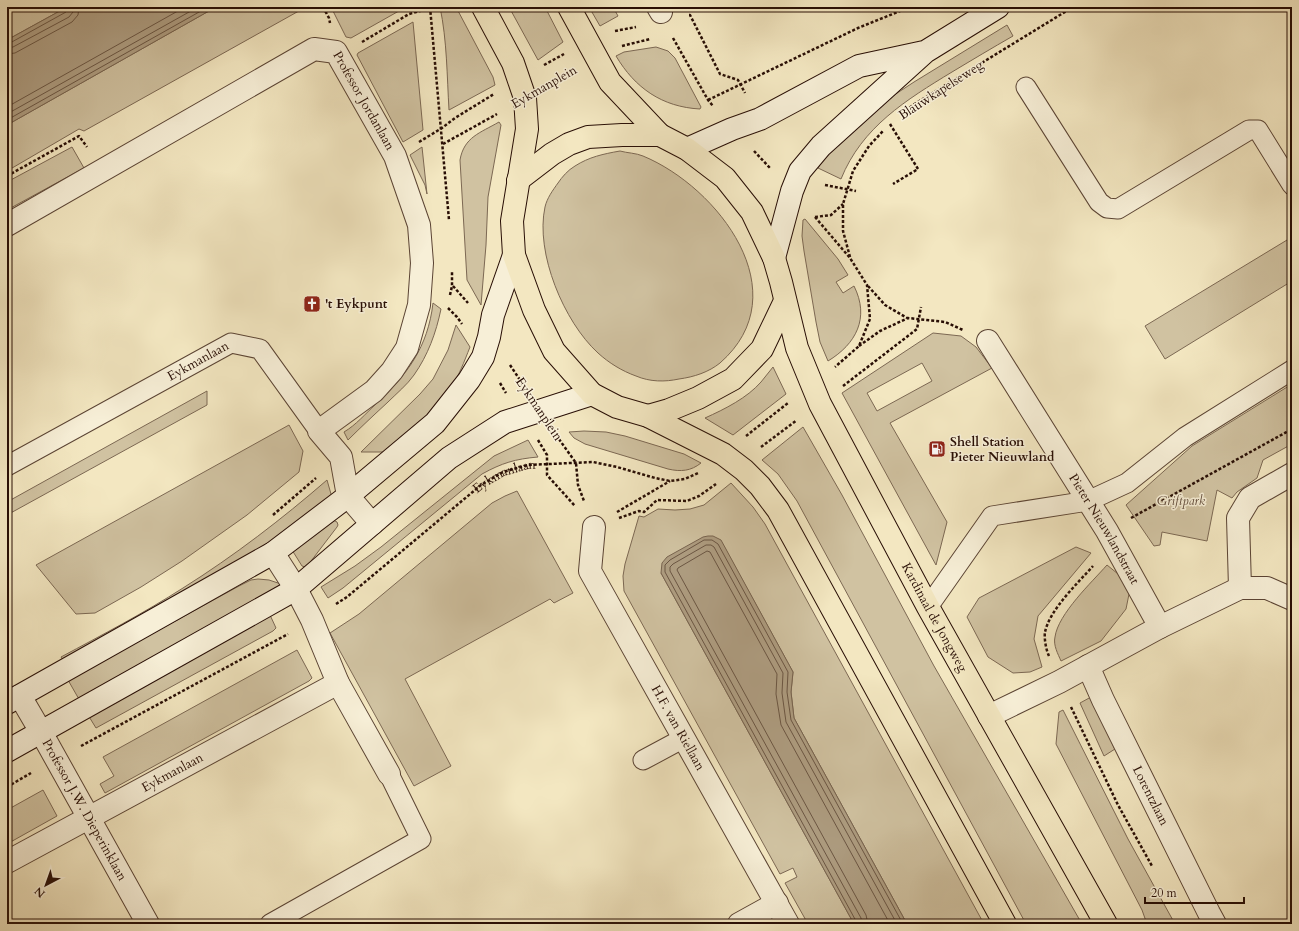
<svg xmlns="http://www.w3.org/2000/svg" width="1299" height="931" viewBox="0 0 1299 931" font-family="Cardo,serif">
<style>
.green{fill:#d0c2a1;stroke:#7c6853;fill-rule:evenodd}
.water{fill:#ae9d81;stroke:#78644f}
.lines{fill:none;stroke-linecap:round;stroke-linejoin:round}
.shore{stroke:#6b5643;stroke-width:1}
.service-casing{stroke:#5b4434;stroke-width:21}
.minor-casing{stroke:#5b4434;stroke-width:24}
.secondary-casing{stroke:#280e05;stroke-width:24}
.primary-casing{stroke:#280e05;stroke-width:24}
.path{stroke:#280e05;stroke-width:2.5;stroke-dasharray:3 2;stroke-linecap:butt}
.service{stroke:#f7efd7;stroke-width:19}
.minor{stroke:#f7efd7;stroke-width:22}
.secondary{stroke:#f7efd7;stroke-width:22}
.primary{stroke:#f3e7c1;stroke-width:22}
.labels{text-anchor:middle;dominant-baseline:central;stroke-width:3;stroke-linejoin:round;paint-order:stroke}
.street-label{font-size:13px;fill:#280e05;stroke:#f7efd7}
.poi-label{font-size:13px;font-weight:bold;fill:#280e05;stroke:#f7efd7;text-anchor:start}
.park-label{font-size:13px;font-style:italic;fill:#634d3c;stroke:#f7efd7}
</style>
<rect width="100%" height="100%" fill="#f3e7c1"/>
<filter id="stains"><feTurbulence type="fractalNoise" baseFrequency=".005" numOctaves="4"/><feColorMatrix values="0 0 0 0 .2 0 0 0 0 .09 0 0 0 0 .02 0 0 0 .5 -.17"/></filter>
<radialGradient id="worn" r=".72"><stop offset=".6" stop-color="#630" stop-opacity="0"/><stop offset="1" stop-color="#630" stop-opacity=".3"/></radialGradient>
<path class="green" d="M7 7H67L7 40Z
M216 7H306L84 131 79 129 7 171V125Z
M331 7H406L351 38 346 37Z
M440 7H456L493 77 495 85 449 110C447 76 447 40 440 7Z
M509 7H545L563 42 538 60Z
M589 7H613L618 16 600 26Z
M413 22 423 130 403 142 357 55 358 53Z
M1007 25 1013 36C992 48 972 60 952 72 906 100 862 127 841 179L818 168 826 155 873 109 914 82Z
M656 47 668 51 675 58 701 107 700 109C662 107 635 88 616 56L624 52Z
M499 122 501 125 488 197 486 245 481 305 467 280 460 160C464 137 480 133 499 122Z
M72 147 84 168 7 210V182Z
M422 147 427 194 425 185 410 155Z
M620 151C627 153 636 153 643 156 718 187 800 293 720 363 709 372 694 377 679 379 665 382 650 382 636 376 622 371 609 363 598 353 564 322 535 253 545 207 547 198 553 190 558 183 562 177 568 170 575 166 589 157 603 154 620 151Z
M805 219 838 259 848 275 836 282 843 293 854 286C870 318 856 344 828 361L820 342 816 322 804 251 802 236 803 220Z
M1292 237V281L1165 359 1145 326Z
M433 303 441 309C436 333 428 355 414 375 407 385 397 393 388 402 375 414 361 427 348 440L344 432C356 425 365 414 376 404 407 375 428 347 433 303Z
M456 325 470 347C464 362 459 376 450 389 433 414 407 434 385 454L382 452H361L420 394 433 379 448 350Z
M933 333 961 336 976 347 992 368 890 423 947 522 936 565 842 393ZM922 363 932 381 877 411 867 393Z
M773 367 786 394 733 435 705 418C725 409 747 398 761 382 765 377 769 372 773 367Z
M1292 384V444L1263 460 1257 478 1237 492 1232 498 1217 490 1207 541 1162 532 1160 545 1154 546 1126 505 1192 446Z
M207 391V405L7 515V502Z
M289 425 303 451 299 472 247 515 182 561 141 587 95 613 76 614 36 565Z
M803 427 842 495 934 666 1082 924H1026L797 501 778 474 762 460Z
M584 431 606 432 625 436 684 454 701 463C691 471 681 472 668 469L585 444 574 438 569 432Z
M528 440 538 457C515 459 502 463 482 474L343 588 328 598 321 587 355 566 381 547 494 456Z
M327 480 331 494 333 497 279 537 65 663 61 657C102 635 144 613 183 588 234 556 282 519 327 480Z
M731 483 753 507 765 524 984 924H907L794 718 791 692 793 672 721 541 661 573 854 924H808L785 883 797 877 793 868 780 874 624 591 623 576 625 564 639 516 644 517 658 509 675 510 690 509 704 505Z
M517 491 573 593 554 603 550 599 405 679 451 766 414 786 330 633 359 614 492 503 505 496Z
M333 520 337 522 338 525 337 527 308 565 305 567 302 566 292 550Z
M1076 547 1091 553 1038 616 1034 639 1042 667 1030 672 1013 673 988 657 967 617 979 598Z
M1107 565 1123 578 1129 594 1126 609 1101 641 1061 661C1058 654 1053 645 1055 637 1058 614 1092 582 1107 565Z
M258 579 269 580 281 584 282 588 80 701 68 680 239 586 251 580Z
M270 615 276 628 273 631 96 728 88 715Z
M297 650 312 678 309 681 105 793 100 784 114 776 103 757Z
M1091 697 1115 749 1104 756 1080 703Z
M1063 710 1128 839 1175 924H1147L1142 910 1056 744 1059 712Z
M43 790 57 816 7 844V810Z"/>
<path class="water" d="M67 7H216L7 125V40Z
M708 536H713L721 540 793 672 791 692 794 718 907 924H854L661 573 662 563 667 557 703 537Z"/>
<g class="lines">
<path class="shore" d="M7 43H10L66 12 68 10V7
M7 48 13 47 69 17 73 12V7
M7 54 15 53 72 22 78 15 79 7
M7 107 185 7
M7 114 198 7
M7 120 208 7
M857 924 856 921 665 572V565L670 560 704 540H712L718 544 788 672 787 692 791 720 903 924
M862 924 861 918 670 571V567L673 564 706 545H711L714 547 783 673 782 693 786 722 897 924
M868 924 866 915 677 570 678 568 707 551 710 552 777 674 776 694 781 725 890 924"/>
<g class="service-casing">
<g id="service">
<path d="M1026 87 1099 202 1107 208 1118 209 1249 130H1258L1292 185"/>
<path id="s2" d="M7 466 231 343 260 349 319 431"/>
<path d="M928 607 992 516 1088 501 1127 483 1185 437 1292 370"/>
<path d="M643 760 684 738"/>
<path d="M270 924 421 839 389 774"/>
</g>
</g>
<g class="minor-casing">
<g id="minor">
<path d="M658 7 661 12"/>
<path id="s3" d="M7 225 314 49 336 52 395 156 419 225 422 263 419 305 407 348 392 371 374 391 319 431 341 457 348 496 372 524"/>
<path id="s4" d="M988 341 1107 531 1160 627"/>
<path id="s5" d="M594 527 590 571 788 924"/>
<path d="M273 553 296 589 312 620 338 683 389 774"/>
<path d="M1240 588 1238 518 1250 498 1292 474"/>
<path id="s6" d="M1088 666 1103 700 1209 913 1215 924"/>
<path id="s7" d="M20 696 41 732 148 924"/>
<path d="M989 716 1059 682 1160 627 1240 588H1267L1292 599"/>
<path id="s8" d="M7 862 338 683"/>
<path d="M739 924 777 903"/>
</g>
</g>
<g class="secondary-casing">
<path id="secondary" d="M687 149 732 129 760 119 859 66 924 52
M774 258 792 191 800 171 821 146 925 52 998 7
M7 703 273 553 348 496 435 423 469 380 483 357 489 337 493 315 514 255
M7 751 296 589 449 458 505 422 592 394"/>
</g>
<g class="primary-casing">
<g id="primary">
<path d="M483 7 513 63 525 98 527 129 512 221 514 255 534 310 554 351 592 394 617 407 648 416 723 454 744 470 760 486 778 510 1005 924"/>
<path d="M569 7 610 82 660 135"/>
<path id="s9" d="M518 180 552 154 569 144 588 137 622 135H660L687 149 725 178 752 212 774 258 781 282 797 348 820 404 928 607 1106 924"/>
<path d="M648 416 669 410 698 398 733 379 762 349 785 301"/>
</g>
</g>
<g class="path">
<path d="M323 7 329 18 330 23"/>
<path d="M430 7 449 220"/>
<path d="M689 15H690L720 74 738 80 745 93"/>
<path d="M615 31 636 27"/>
<path d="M673 38 708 100 713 106"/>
<path d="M362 42 409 14 431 8"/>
<path d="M622 46 650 39"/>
<path d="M544 65 564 54"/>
<path d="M550 84 571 71"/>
<path d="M708 100 858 28 910 7"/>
<path d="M902 114 913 105 1073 7"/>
<path d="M890 124 918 169 893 184"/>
<path d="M419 142 442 128 455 118 494 94"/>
<path d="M443 144 497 114"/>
<path d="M754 151 770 168"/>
<path d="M7 176 79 136 87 147"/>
<path d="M825 185 856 191"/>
<path d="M815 217 850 258 867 285 870 319 859 346 835 367"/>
<path d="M815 217 831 215 843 204"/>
<path d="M850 257 843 231V204L853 171 869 146 884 130"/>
<path d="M453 286 468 303"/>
<path d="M868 286 885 305 907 318"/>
<path d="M450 295 452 286V271"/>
<path d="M448 308 457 317 462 324"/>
<path d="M859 346 880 331 908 318 945 322 963 330"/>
<path d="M510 365 524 386"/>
<path d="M500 383 506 393"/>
<path d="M843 386 917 329 921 307"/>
<path d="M556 435 576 463 578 485 584 501"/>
<path d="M746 436 788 403"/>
<path d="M538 440 547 455V475L575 506"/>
<path d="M761 447 797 420"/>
<path d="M617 512 670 481"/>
<path d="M273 515 316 478"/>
<path d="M619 518 639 511 644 512 657 500 687 501 699 496 716 484"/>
<path d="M1131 518 1292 429"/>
<path id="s1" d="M336 604 347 597 481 485 503 472 528 465 593 462 617 467 655 478 670 481 685 479 698 473"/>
<path d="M1049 656C1046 650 1044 638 1045 632 1050 609 1078 583 1093 566"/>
<path d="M1071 707 1118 805 1152 866"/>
<path d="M81 746 288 634"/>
<path d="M7 787 31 773"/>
</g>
<use href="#service" class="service"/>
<use href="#minor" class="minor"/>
<use href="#secondary" class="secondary"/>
<use href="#primary" class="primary"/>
</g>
<defs>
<g id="church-square" transform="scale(0.9)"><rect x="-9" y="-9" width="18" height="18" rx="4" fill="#8f2418" stroke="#f7efd7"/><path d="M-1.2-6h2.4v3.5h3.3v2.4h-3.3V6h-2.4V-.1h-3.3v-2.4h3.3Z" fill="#fff"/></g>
<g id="fuel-square" transform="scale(0.9)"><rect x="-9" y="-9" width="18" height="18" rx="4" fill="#8f2418" stroke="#f7efd7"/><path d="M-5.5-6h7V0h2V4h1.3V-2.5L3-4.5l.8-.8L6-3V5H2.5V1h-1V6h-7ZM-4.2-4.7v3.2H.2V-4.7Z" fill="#fff"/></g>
</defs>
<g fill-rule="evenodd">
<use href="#church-square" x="312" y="304"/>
<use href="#fuel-square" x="937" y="449"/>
</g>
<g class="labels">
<g class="street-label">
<text transform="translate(544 87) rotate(-30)">Eykmanplein</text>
<text transform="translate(941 90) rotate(-33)">Blauwkapelseweg</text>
<text stroke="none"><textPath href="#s3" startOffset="432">Professor Jordanlaan</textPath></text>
<text stroke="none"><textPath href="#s2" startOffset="218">Eykmanlaan</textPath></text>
<text transform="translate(539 409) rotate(56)">Eykmanplein</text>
<text stroke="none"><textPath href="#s1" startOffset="213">Eykmanlaan</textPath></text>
<text stroke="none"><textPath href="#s4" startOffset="221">Pieter Nieuwlandstraat</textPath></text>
<text stroke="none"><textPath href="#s9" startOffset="723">Kardinaal de Jongweg</textPath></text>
<text stroke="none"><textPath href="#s5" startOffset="224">H.F. van Riellaan</textPath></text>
<text stroke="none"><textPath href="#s8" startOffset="188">Eykmanlaan</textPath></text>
<text stroke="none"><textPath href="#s6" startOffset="144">Lorentzlaan</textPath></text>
<text stroke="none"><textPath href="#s7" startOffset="131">Professor J.W. Dieperinklaan</textPath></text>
</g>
<g class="poi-label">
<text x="325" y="304">'t Eykpunt</text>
<text x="950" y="442">Shell Station<tspan x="950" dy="15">Pieter Nieuwland</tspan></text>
</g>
<g class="park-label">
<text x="1181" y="501">Griftpark</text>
</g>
</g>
<rect width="1299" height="931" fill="none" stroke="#f3e7c1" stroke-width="24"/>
<rect x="8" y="8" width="1283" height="915" fill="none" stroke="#280e05" stroke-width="2"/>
<rect x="12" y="12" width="1275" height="907" fill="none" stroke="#280e05"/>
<g transform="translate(46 885) rotate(221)" stroke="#f7efd7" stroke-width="3" paint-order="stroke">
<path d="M0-3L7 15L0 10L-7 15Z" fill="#280e05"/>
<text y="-6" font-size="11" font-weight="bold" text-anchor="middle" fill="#280e05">N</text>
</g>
<path d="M1145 897v6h99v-6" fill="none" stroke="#280e05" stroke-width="2"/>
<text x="1151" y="897" font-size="12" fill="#280e05" stroke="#f7efd7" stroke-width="3" paint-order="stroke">20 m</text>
<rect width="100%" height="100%" filter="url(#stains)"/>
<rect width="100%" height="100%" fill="url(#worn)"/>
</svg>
